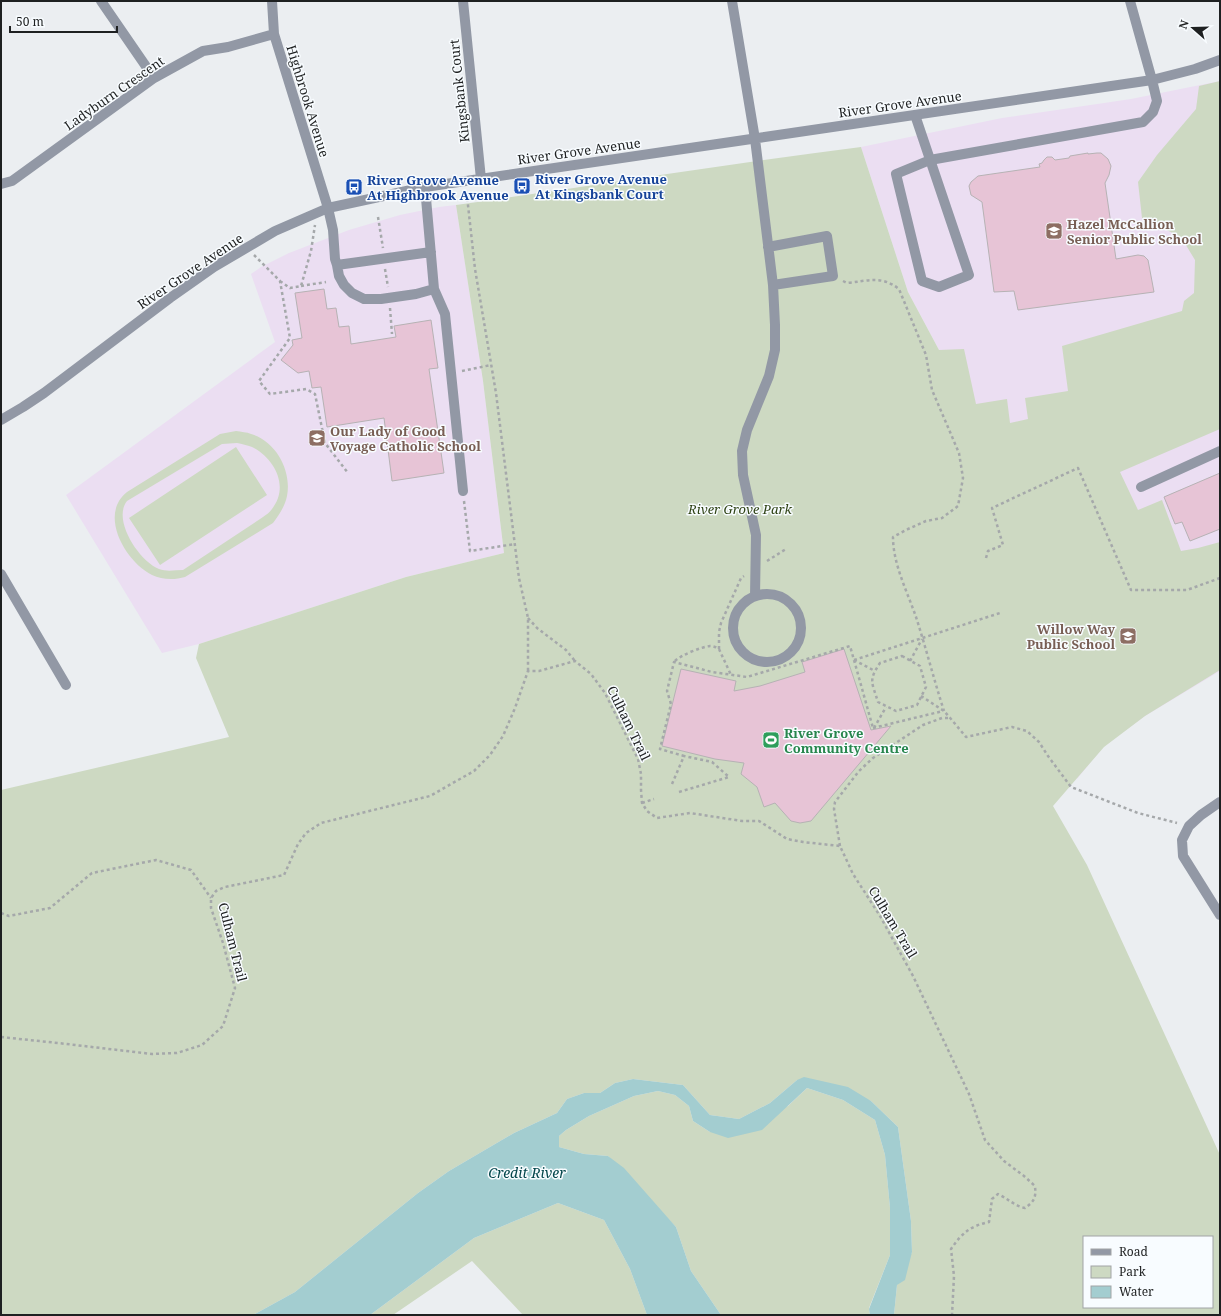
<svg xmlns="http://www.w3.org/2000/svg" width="1221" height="1316" viewBox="0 0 1221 1316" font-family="'Noto Serif',serif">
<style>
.education{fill:#ebdef2}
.green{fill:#cdd9c2;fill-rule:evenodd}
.water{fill:#a3cdd0}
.building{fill:#e7c4d6;stroke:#b6b2b4}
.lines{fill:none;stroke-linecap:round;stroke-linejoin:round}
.path{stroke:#a5a8aa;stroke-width:2.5;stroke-dasharray:3 3;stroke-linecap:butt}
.minor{stroke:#9298a5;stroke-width:10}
.labels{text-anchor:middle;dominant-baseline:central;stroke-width:3;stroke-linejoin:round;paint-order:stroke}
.street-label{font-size:13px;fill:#1e2021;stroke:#f8fcff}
.transit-label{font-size:13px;font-weight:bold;fill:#164399;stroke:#f8fcff;text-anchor:start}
.education-label{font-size:13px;font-weight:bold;fill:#785e54;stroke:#f8fcff;text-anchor:start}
.park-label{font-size:13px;font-style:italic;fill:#2e4214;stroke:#f8fcff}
.leisure-label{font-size:13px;font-weight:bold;fill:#27864d;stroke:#f8fcff;text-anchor:start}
.water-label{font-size:14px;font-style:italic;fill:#03464b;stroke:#f8fcff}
</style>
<rect width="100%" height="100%" fill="#ebeef1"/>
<path class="education" d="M1220 81V671L1145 716 1104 746 1077 779 939 350 908 292 861 147 1002 118 1131 99Z
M456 205 483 381 504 553 406 577 199 644 162 653 66 495 275 342 251 274 261 267 289 253 349 230 400 215 439 207Z"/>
<path class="green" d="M1220 81V429L1120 472 1138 510 1162 500 1181 551 1198 548 1220 542V670L1145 716 1104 747 1053 806 1087 865 1220 1155V1315H894L897 1285 912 1252 911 1221 898 1127 871 1101 797 1080 770 1103 739 1119 710 1115 683 1085 633 1079 615 1083 600 1093H584L567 1099 557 1113 514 1133 449 1171 418 1193 295 1292 253 1315H1V790L229 737 196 658 199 644 406 577 504 553 483 381 456 205C591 186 726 164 861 147L908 292 939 350 964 349 976 404 1007 399 1010 423 1028 419 1025 398 1068 391 1062 346 1182 311 1184 301 1194 293 1195 260 1181 237 1142 218 1138 182 1157 155 1196 109 1199 86ZM1084 1237H1212V1307H1084Z
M236 431C241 432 247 432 251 434 276 441 292 471 287 496 285 506 279 515 273 523L185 577C175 580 162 580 152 575 126 562 98 515 127 492L220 434ZM237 443C242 444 247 445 252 447 274 458 290 486 272 509 270 512 266 515 263 517L183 570C175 570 167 572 159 569 139 561 112 520 127 501L222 444Z
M236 447 267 495 160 565 129 518Z
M807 1088 843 1100 875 1120 885 1155 890 1208V1255L869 1308 870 1315H721L691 1271 676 1227 608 1156 584 1154 559 1147V1136L566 1130 589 1116 634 1096 658 1091 675 1095 689 1106 693 1121 710 1132 788 1106Z
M558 1203 604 1220 630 1269 647 1315H523L472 1261 393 1315H370L474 1238Z"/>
<path class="water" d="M804 1077 848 1087 871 1101 898 1127 911 1221 912 1252 905 1280 897 1285 894 1315H870L869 1309 890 1255V1208L885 1155 875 1120 843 1100 807 1088 762 1130 728 1138 710 1132 693 1121 689 1106 675 1095 658 1091 634 1096 589 1116 566 1130 559 1136V1147L584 1154 608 1156 624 1168 676 1227 691 1271 721 1315H647L630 1269 604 1220 558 1203 474 1238 370 1315H253L295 1292 418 1193 449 1171 514 1133 557 1113 567 1099 584 1093H600L615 1083 633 1079 683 1085 710 1115 739 1119 770 1103 797 1080Z"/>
<path class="building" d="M1088 153V154L1097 153H1101L1108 159 1111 166 1109 175 1105 183 1116 259 1138 255 1144 256 1148 260 1154 292 1018 310 1014 291 994 292 982 202 971 195 969 186 971 182 978 176 1040 167 1039 164 1042 163 1044 160 1047 157H1052L1055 160 1069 158 1070 156Z
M324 289 327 309 336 308 339 327 349 326 351 344 396 337 394 326 431 320 438 368 429 369 444 473 392 481 384 418 327 427 321 387 312 388 309 371 298 373 281 360 293 345 292 340 302 338 295 293Z
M1220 473V529L1190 541 1182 522 1175 524 1164 497Z
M844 649 871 730 891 726 811 821 800 823 791 821 775 803 764 807 757 787 741 774 744 763 715 759 662 746 681 669 736 681 734 691 760 686 805 672 802 662Z"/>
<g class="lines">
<path class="path" d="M469 193 467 196 475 269 496 393 519 578 528 618V671
M378 217 383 248
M254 255 280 281 290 338 259 381 270 394 306 389 315 394 325 443 348 473
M385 269 388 287
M280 281 290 288 301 286 311 251 315 225
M843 281 847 283C868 281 881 275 899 289L926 355 932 390 959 453 963 478 958 506 942 518 926 521 908 529 893 537C893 564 907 591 916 617 926 648 934 680 944 711
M301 286 326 282
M390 308 392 334
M462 371 491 365
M464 501 470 551 515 544
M986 558 988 551 1003 545 992 508 1078 468 1131 590H1187L1220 578
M767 561 786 549
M528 618 537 628 566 650 575 661
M719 649V632L721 623 741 578 744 576
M902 656 920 666 926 687 917 705 896 711 878 702C872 682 868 681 880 663Z
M854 660 873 728
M854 660 875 671
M675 661C681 655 701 647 710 646 713 646 716 647 719 649L731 675
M910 661 922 639
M921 696 944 711 951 719 966 737 1012 727 1027 731 1039 742 1048 756 1071 787 1138 813 1177 823
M873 728 943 711
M874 728 886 707
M672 784 684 756 660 749 671 704 667 691 674 662 712 672 747 677 850 646 854 660 1000 613
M679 792 729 777 712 762 684 756
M642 803 654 799
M840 846 834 809 835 802 859 771 873 758 923 725 942 718H951
M1 913 9 916 50 908 92 873 156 860 191 870 211 898
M1 1037 58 1043 152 1054 177 1053 202 1045 223 1026 235 988 223 943 211 908V898L216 891 225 887 284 875 298 844 306 833 321 823 430 796 474 771 490 755 503 736 515 708 528 671H539L575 661 591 674 605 693 638 759 641 774V790L642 803 647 811 657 818 690 813 742 821H759L787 839 803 842 840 846 853 874 880 916 913 976 969 1094 985 1140 1004 1161 1024 1176 1035 1186C1036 1197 1035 1201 1025 1208 1015 1206 1008 1199 998 1194L992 1199 989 1222C970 1226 962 1233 951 1249L954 1276 952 1315"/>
<path class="minor" d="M101 1 154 78
M272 1 274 34 328 208 333 230 335 259 337 265 431 252
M463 1 481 179
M732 1 755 139 773 285 775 325V350L769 376 747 430 742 451 743 475 756 535 755 596
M915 115 969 275 939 287 922 281 896 174 930 160 1143 122 1153 112 1157 101 1152 80 1130 1
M1 184 12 181 154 78 203 51 228 47 274 34
M425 187 434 289 445 314 463 491
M768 247 827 236 833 276 773 285
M337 265 339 276 344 285 352 293 364 299H381L416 294 434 289
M1 420 23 407 44 393 170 298 214 267 275 231 328 208 425 187 1152 80 1195 69 1220 60
M1141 487 1220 451
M1 574 66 685
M733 628a34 34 0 1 1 68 0a34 34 0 1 1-68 0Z
M1220 802 1201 815 1189 826 1182 840 1183 856 1220 915"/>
</g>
<defs>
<g id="bus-square" transform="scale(0.9)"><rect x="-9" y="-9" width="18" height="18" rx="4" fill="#1a4fb4" stroke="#f8fcff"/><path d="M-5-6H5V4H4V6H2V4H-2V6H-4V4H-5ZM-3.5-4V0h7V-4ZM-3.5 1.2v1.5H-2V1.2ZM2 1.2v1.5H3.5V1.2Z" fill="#fff"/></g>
<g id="school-square" transform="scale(0.9)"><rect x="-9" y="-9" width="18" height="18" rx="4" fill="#8d6e63" stroke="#f8fcff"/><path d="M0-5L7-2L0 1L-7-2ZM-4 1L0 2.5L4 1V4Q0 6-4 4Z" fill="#fff"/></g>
<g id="stadium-square" transform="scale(0.9)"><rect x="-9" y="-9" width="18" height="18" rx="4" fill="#2e9e5b" stroke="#f8fcff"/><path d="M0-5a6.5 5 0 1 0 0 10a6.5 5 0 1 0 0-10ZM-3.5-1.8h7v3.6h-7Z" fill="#fff"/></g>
</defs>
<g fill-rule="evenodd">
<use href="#bus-square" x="522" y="186"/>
<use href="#bus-square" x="354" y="187"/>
<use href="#school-square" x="1054" y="231"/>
<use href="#school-square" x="317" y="438"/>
<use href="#school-square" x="1128" y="636"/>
<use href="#stadium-square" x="771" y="740"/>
</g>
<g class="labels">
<g class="street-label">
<text transform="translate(459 91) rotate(-96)">Kingsbank Court</text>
<text transform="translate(114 93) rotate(-35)">Ladyburn Crescent</text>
<text transform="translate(308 101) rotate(73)">Highbrook Avenue</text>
<text transform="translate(900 104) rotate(-8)">River Grove Avenue</text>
<text transform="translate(579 151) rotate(-8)">River Grove Avenue</text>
<text transform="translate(190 271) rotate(-34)">River Grove Avenue</text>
<text transform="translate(629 723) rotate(64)">Culham Trail</text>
<text transform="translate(893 922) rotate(59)">Culham Trail</text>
<text transform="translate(233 942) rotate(76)">Culham Trail</text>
</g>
<g class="transit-label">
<text x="535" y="179">River Grove Avenue<tspan x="535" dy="15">At Kingsbank Court</tspan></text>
<text x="367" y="180">River Grove Avenue<tspan x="367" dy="15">At Highbrook Avenue</tspan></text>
</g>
<g class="education-label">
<text x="1067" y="224">Hazel McCallion<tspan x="1067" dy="15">Senior Public School</tspan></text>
<text x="330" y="431">Our Lady of Good<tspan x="330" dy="15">Voyage Catholic School</tspan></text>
<text x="1115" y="629" text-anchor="end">Willow Way<tspan x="1115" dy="15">Public School</tspan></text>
</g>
<g class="park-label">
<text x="740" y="509">River Grove Park</text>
</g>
<g class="leisure-label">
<text x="784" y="733">River Grove<tspan x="784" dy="15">Community Centre</tspan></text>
</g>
<g class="water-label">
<text x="527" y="1172">Credit River</text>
</g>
</g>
<rect width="1221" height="1316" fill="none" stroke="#1e2021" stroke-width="4"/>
<rect x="1083" y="1236" width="130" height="72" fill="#f8fcff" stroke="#a1a4a6"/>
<rect x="1091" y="1249" width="20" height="6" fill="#9298a5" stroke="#a1a4a6"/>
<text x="1119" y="1256" font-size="12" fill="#1e2021">Road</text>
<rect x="1091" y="1266" width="20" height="12" fill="#cdd9c2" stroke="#a1a4a6"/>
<text x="1119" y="1276" font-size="12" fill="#1e2021">Park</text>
<rect x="1091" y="1286" width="20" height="12" fill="#a3cdd0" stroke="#a1a4a6"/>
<text x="1119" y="1296" font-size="12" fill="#1e2021">Water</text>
<g transform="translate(1193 28) rotate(290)" stroke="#f8fcff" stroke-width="3" paint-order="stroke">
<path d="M0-3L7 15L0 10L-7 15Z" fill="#1e2021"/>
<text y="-6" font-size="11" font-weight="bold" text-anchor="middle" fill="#1e2021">N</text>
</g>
<path d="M10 26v6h107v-6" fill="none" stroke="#1e2021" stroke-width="2"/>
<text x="16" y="26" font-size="12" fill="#1e2021" stroke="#f8fcff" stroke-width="3" paint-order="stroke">50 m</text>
</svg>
